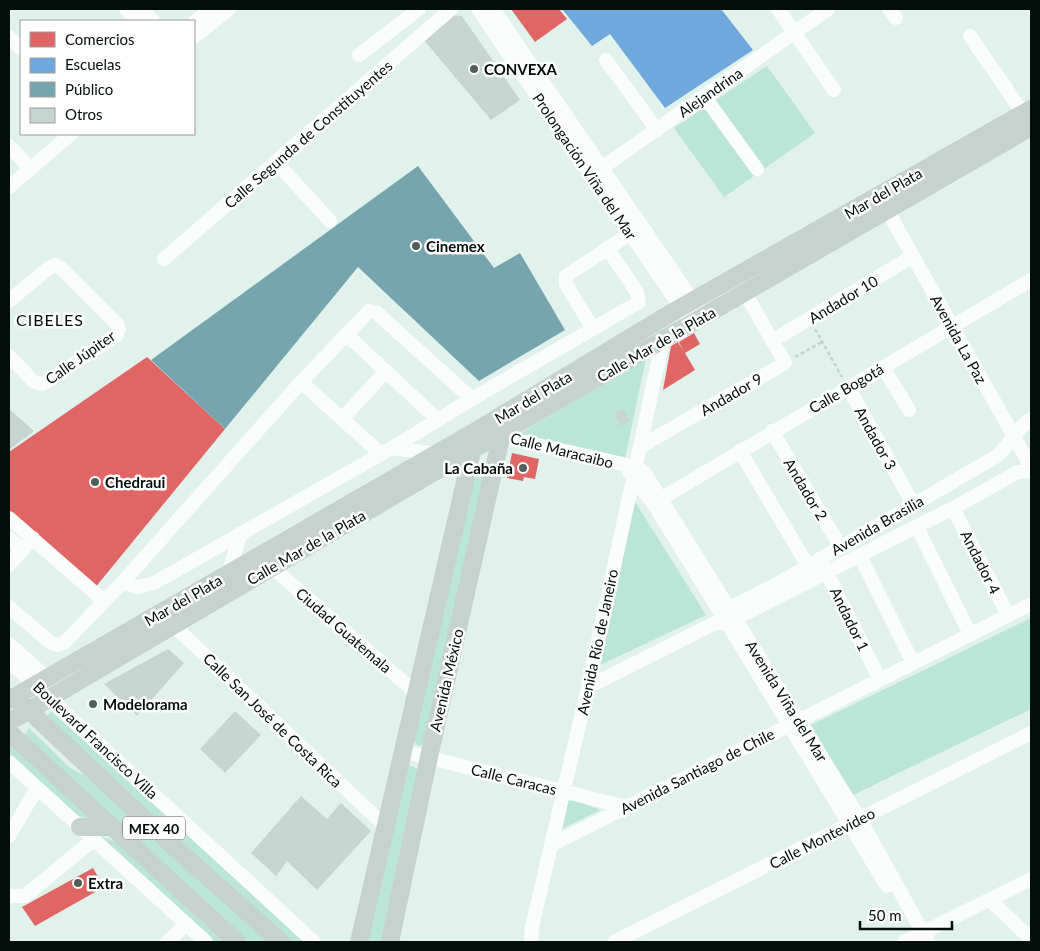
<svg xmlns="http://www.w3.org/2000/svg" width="1040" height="951" viewBox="0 0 1040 951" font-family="Lato,sans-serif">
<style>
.green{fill:#bbe5d6}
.shops{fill:#e06666}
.schools{fill:#6fa8dc}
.public{fill:#76a5af}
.building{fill:#c7d5d0}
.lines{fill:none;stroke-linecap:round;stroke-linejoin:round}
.path{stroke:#cbd0ce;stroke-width:2.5;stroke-dasharray:4 2.5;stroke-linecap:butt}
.minor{stroke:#fafdfc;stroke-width:14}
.major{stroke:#c6d2ce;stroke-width:18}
.poi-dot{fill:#515e59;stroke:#fefefe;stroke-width:2}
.labels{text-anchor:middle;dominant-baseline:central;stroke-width:5;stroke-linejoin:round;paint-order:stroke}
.shield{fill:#fefefe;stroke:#4f5653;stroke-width:1}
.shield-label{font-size:14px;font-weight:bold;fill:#040e0a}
.poi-label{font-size:15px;font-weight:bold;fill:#040e0a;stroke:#fefefe;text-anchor:start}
.street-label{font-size:15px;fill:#040e0a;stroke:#fefefe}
.neighbourhood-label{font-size:16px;letter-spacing:1px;fill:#040e0a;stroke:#fefefe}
</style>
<rect width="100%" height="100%" fill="#e0f2eb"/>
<path class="green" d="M767 66 815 133 724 197 674 128Z
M646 358 625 459 519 434Z
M483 465 488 467 423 745 418 746 412 739 476 468Z
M634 500 706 615 594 668Z
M1031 618V709L853 795 811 725Z
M51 711 304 942H290L46 719Z
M29 728 69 767 89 778 272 942H249L225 922 25 735Z
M9 743 95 821 76 815 9 755Z
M408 765 418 769 384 942H365Z
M564 796 600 810 556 832Z
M94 834 117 842 224 942H213Z"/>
<path class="shops" d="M511 9H559L567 19 535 42Z
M694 333 700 344 685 353 695 370 663 390 671 346 678 342 683 351 679 342Z
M147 357 225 429 94 589 9 511V452Z
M512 453 539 459 535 479 524 477 523 481 507 478Z
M93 868 104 887 35 926 22 907Z"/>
<path class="schools" d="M562 9H721L753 50 665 108 610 34 592 46Z"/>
<path class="public" d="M418 166 494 268 520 253 565 330 479 381 358 267 225 429 151 360Z"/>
<path class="building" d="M450 15 462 16 520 100 491 120 423 39Z
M9 409 34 431 9 450Z
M623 409 630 421 621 426 614 414Z
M168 649 184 663 137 716 104 684Z
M235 711 261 735 225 773 200 749Z
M301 796 327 819 341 803 371 831 317 890 287 861 276 876 251 853Z"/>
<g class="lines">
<path class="path" d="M815 329 842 377
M795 357 822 342"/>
<path class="minor" d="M126 9 137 21
M142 9 153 21
M478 9 692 324
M493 9 704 317
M778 9 834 90
M889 9 896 18
M194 23 211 9
M970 36 1023 113
M9 37 21 49
M194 37 229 9
M359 55 419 9
M606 60 657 130
M704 96 757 169
M9 146 30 168
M276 162 330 221
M596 172 828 9
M9 187 71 134
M887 210 1031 467
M164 259 451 9
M9 301 50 267 55 265 61 268 117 324 119 329 117 335 43 384 34 382 9 356
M593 329 566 284V276L631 233
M346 334 438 420
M772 341 913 256
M883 367 909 410
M301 382 381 454
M848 387 913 504
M342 419 386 371
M772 431 840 546
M500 434 512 439 636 467 644 472 860 819 928 942
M640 447 785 363 745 293
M392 448 436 454
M740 451 808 566
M629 472 653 503 721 613 887 886
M662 498 1031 280
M953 508 1008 615
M9 518 104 601
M917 527 970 634
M9 538 22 550
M860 556 913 663
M822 563 880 680
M9 565 33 538
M272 567 416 693
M228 574 241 533
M122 583 138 587 154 583 392 448 472 399 639 302 637 292 607 248
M9 607 51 643 58 645 65 642 122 583 301 382 369 311 377 313 472 399
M723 612 784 580 997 456C1011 444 1015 429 1031 419
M168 620 385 826
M9 644 47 678
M9 661 314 942
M588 687 715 623H727L953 508 1018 472 1031 471
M402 751 626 807
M9 762 206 942
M9 836 37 788
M551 845 1031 604
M9 896H25L94 839
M990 900 1031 939
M167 942 187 924
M531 942 532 927 588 687 663 340
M614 942 1031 733
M904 942 1031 879"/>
<path class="major" d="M9 700 474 432 671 313 1031 109
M20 702 172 845 281 942
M9 722 453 461 1031 127
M9 732 237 942
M80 827H112
M359 942 474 443
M390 942 429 757 500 442 497 425"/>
</g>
<g class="poi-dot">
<circle cx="474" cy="69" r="5"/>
<circle cx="416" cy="246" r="5"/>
<circle cx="523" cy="468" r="5"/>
<circle cx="95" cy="482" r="5"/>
<circle cx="93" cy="704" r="5"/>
<circle cx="78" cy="883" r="5"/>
</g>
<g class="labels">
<rect class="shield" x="123" y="816.5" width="62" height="23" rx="4"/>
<g class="shield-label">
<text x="154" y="828">MEX 40</text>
</g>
<g class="poi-label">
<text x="484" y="69">CONVEXA</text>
<text x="426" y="246">Cinemex</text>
<text x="513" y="468" text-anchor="end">La Cabaña</text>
<text x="105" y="482">Chedraui</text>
<text x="103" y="704">Modelorama</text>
<text x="88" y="883">Extra</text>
</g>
<g class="street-label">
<text transform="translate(710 92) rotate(-35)">Alejandrina</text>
<text transform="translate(308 134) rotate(-41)">Calle Segunda de Constituyentes</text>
<text transform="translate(585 166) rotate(56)">Prolongación Viña del Mar</text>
<text transform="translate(883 193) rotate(-30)">Mar del Plata</text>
<text transform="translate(843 299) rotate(-31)">Andador 10</text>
<text transform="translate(959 339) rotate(61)">Avenida La Paz</text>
<text transform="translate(656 344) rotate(-30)">Calle Mar de la Plata</text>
<text transform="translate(80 357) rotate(-35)">Calle Júpiter</text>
<text transform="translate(846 388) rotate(-30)">Calle Bogotá</text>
<text transform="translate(731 394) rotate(-30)">Andador 9</text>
<text transform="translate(533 397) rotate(-31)">Mar del Plata</text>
<text transform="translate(876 438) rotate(61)">Andador 3</text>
<text transform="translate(562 450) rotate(14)">Calle Maracaibo</text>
<text transform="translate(806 489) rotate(59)">Andador 2</text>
<text transform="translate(877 525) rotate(-30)">Avenida Brasilia</text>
<text transform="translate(306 547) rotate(-30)">Calle Mar de la Plata</text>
<text transform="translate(981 562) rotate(63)">Andador 4</text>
<text transform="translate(183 600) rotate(-30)">Mar del Plata</text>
<text transform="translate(850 619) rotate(64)">Andador 1</text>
<text transform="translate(344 630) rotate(41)">Ciudad Guatemala</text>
<text transform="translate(597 642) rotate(-78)">Avenida Río de Janeiro</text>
<text transform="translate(446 680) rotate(-77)">Avenida México</text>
<text transform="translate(787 701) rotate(58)">Avenida Viña del Mar</text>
<text transform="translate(273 720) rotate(44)">Calle San José de Costa Rica</text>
<text transform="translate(96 740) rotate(43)">Boulevard Francisco Villa</text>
<text transform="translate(697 771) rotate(-27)">Avenida Santiago de Chile</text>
<text transform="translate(514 779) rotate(14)">Calle Caracas</text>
<text transform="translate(822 838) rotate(-27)">Calle Montevideo</text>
</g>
<g class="neighbourhood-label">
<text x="50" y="319">CIBELES</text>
</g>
</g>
<rect width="1040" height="951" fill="none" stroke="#040e0a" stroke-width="20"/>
<rect x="20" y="20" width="175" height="115" fill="#fefefe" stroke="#9a9e9c"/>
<rect x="30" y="32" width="25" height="15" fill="#e06666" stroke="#9a9e9c"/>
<text x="65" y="45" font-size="15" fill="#040e0a">Comercios</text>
<rect x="30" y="58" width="25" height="15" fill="#6fa8dc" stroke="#9a9e9c"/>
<text x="65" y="70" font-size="15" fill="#040e0a">Escuelas</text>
<rect x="30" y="82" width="25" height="15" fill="#76a5af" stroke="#9a9e9c"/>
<text x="65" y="95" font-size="15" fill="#040e0a">Público</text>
<rect x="30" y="108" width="25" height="15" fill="#c7d5d0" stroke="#9a9e9c"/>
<text x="65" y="120" font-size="15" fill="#040e0a">Otros</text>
<path d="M860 921v8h92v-8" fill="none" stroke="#040e0a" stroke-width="2.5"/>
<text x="868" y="921" font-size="15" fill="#040e0a" stroke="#fefefe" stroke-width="4" paint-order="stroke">50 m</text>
</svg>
